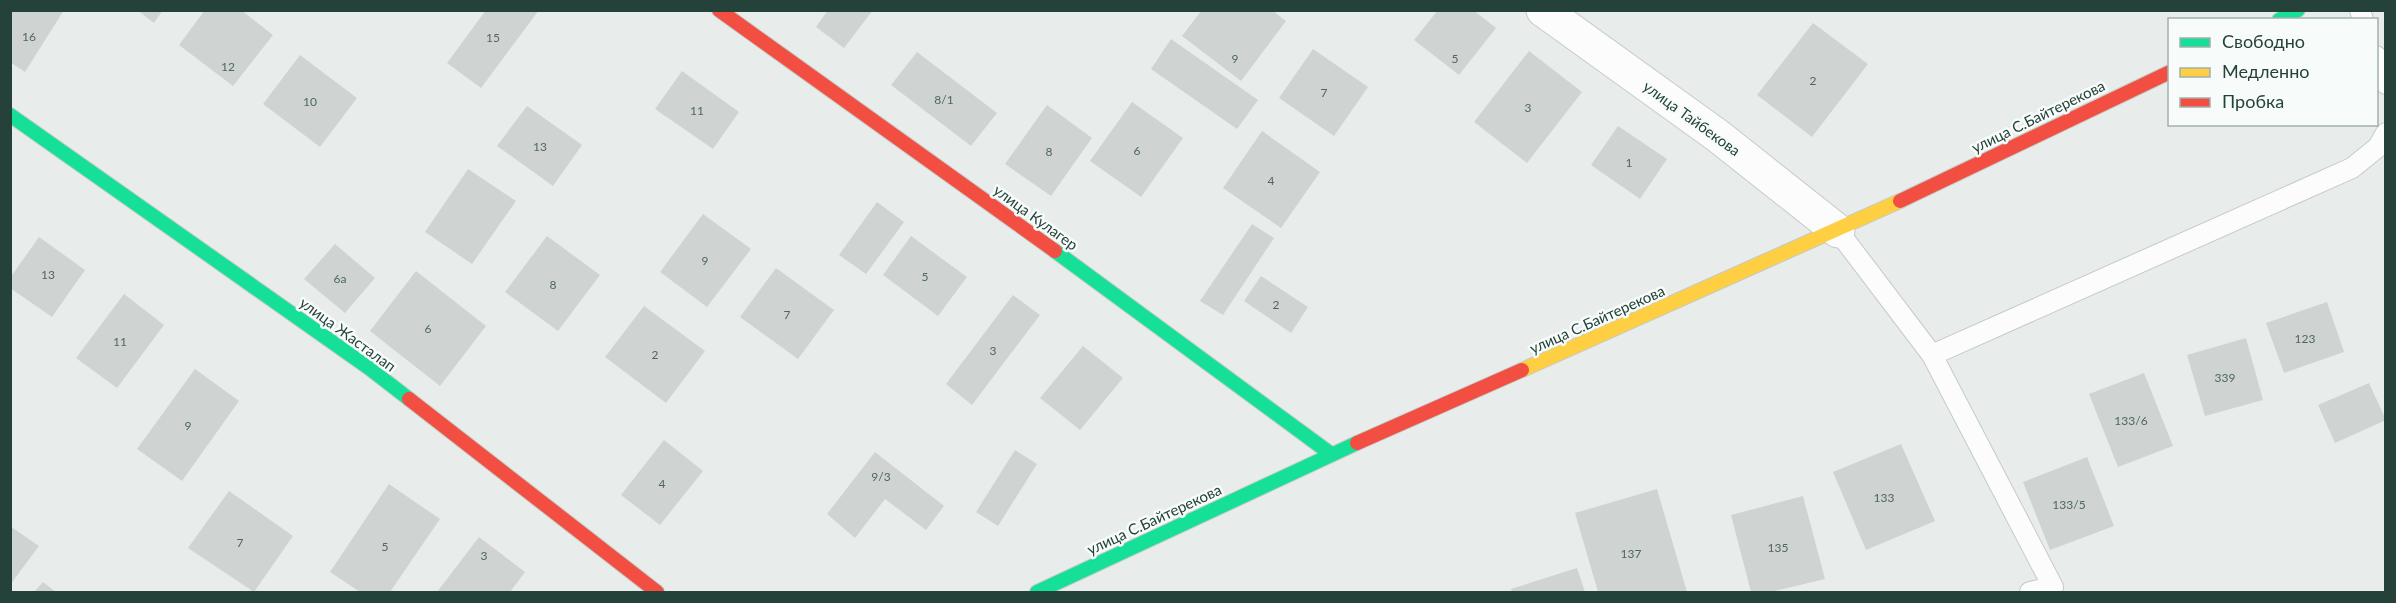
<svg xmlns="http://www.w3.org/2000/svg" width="2396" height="603" viewBox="0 0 2396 603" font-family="Lato,sans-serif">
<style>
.building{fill:#cfd4d2}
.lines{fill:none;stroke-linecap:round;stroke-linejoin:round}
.lane-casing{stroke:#c5cac8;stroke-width:22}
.street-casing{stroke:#c5cac8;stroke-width:35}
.fast-casing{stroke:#c3cbc8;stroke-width:16}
.slow-casing{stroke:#c3cbc8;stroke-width:16}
.jam-casing{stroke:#c3cbc8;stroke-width:16}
.lane{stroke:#fcfcfc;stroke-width:20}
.street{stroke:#fcfcfc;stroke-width:33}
.fast{stroke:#16e098;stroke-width:14}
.slow{stroke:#ffcf43;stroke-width:14}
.jam{stroke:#f24e42;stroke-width:14}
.labels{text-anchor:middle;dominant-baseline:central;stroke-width:5;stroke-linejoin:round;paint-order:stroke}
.number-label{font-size:12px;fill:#506761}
.street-label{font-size:15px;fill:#24423a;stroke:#f7fbf9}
</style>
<rect width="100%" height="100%" fill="#e8edeb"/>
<path class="building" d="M10 10H64L25 72 10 62Z
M137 10H163L154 23Z
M205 10H241L273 35 233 86 179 45Z
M486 10H539L481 88 447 63Z
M828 10H873L844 48 816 27Z
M1202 10H1272L1286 21 1241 81 1182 36Z
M1438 10H1473L1496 28 1459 75 1414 40Z
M1813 23 1868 64 1812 137 1757 95Z
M1171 39 1258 100 1237 129 1151 69Z
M1313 49 1368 87 1334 136 1279 98Z
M1529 51 1582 92 1527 163 1474 122Z
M917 52 997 113 971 146 891 85Z
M300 55 357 98 320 147 263 104Z
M682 71 739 112 713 149 655 109Z
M1132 102 1183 138 1141 197 1090 161Z
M1047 105 1092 138 1051 196 1005 164Z
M527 106 582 145 553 186 497 146Z
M1618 126 1667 159 1640 199 1591 165Z
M1262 131 1320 172 1281 228 1223 188Z
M468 169 516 201 472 264 425 232Z
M877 202 904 222 866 274 839 255Z
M703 214 751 249 707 307 660 272Z
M1252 224 1274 238 1223 315 1200 301Z
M547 236 600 275 558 331 505 292Z
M911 236 967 277 938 316 883 275Z
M39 237 85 270 52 317 10 288V278Z
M335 244 375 278 345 313 304 279Z
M776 268 834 310 798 359 740 317Z
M416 271 486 326 440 386 370 331Z
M1261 276 1308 307 1291 333 1244 301Z
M124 294 164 325 117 388 76 358Z
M1013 295 1040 315 972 405 946 384Z
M2327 302 2344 352 2284 373 2266 323Z
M644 306 705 351 666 403 605 357Z
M2246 338 2263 400 2205 416 2187 355Z
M1083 346 1123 378 1080 430 1040 398Z
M195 369 239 401 182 481 137 449Z
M2144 373 2173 446 2118 467 2089 394Z
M2369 383 2386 420 2335 443 2318 405Z
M664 440 703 471 660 525 621 495Z
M1901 444 1935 521 1866 550 1833 472Z
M1015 450 1037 464 998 526 976 512Z
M875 452 944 506 926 530 885 499 855 538 827 514Z
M2087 457 2114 526 2050 550 2023 482Z
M389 484 440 519 390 592H360L330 572Z
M1657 489 1687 592H1598L1575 513Z
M229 491 293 536 254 592 188 548Z
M1803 496 1825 579 1771 592H1751L1731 515Z
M10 526 39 546 10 585Z
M479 537 525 572 510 592H437Z
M1577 568 1585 592H1512L1511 589Z
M43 582 56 592H34Z"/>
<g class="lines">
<g class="lane-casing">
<path id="lane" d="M2360 10 2363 20
M2376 56 2386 84
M1838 231 1932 355 2053 587 2030 592
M1932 355 2352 168 2378 147 2386 133"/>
</g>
<g class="street-casing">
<path id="street" d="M1543 10 1718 136 1838 231"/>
</g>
<g class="fast-casing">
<path id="fast" d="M2279 20 2298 10
M10 115 369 368 409 399
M1055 251 1331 454
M1037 592 1357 443"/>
</g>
<g class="slow-casing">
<path id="slow" d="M1522 370 1900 201"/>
</g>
<g class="jam-casing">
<path id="jam" d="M719 10 1055 251
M1900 201 2170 72
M409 399 657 592
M1357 443 1522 370"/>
</g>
<use href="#lane" class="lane"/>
<use href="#street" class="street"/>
<use href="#fast" class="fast"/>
<use href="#slow" class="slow"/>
<use href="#jam" class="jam"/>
</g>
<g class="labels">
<g class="number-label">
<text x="29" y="36">16</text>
<text x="493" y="37">15</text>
<text x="1235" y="58">9</text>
<text x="1455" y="58">5</text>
<text x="228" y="66">12</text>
<text x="1813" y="80">2</text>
<text x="1324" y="92">7</text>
<text x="944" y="99">8/1</text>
<text x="310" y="101">10</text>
<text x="1528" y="107">3</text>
<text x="697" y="110">11</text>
<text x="540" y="146">13</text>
<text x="1137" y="150">6</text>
<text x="1049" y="151">8</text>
<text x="1629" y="162">1</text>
<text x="1271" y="180">4</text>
<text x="705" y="260">9</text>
<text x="48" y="274">13</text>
<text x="925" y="276">5</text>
<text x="340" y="278">6а</text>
<text x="553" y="284">8</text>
<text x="1276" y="304">2</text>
<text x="787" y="314">7</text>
<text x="428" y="328">6</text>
<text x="2305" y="338">123</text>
<text x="120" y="341">11</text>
<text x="993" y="350">3</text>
<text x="655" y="354">2</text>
<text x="2225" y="377">339</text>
<text x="2131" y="420">133/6</text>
<text x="188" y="425">9</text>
<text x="881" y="476">9/3</text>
<text x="662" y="483">4</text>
<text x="1884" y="497">133</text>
<text x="2069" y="504">133/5</text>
<text x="240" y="542">7</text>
<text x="385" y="546">5</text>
<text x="1778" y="547">135</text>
<text x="1631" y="553">137</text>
<text x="484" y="555">3</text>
</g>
<g class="street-label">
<text transform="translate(2038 116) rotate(-26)">улица С.Байтерекова</text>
<text transform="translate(1692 118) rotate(36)">улица Тайбекова</text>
<text transform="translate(1036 217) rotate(36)">улица Кулагер</text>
<text transform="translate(1597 319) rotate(-24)">улица С.Байтерекова</text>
<text transform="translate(348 334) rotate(36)">улица Жасталап</text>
<text transform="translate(1154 519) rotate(-25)">улица С.Байтерекова</text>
</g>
</g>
<rect width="2396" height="603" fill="none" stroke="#24423a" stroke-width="24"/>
<rect x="2168" y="18" width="210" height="108" fill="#f7fbf9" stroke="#a3b1ad" stroke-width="1.5"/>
<rect x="2180" y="38" width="30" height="9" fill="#16e098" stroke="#a3b1ad" stroke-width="1.5"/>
<text x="2222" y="48" font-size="18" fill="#24423a">Свободно</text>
<rect x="2180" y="68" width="30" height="9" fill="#ffcf43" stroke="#a3b1ad" stroke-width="1.5"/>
<text x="2222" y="78" font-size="18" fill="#24423a">Медленно</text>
<rect x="2180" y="98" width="30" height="9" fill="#f24e42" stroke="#a3b1ad" stroke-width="1.5"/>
<text x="2222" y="108" font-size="18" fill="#24423a">Пробка</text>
</svg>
